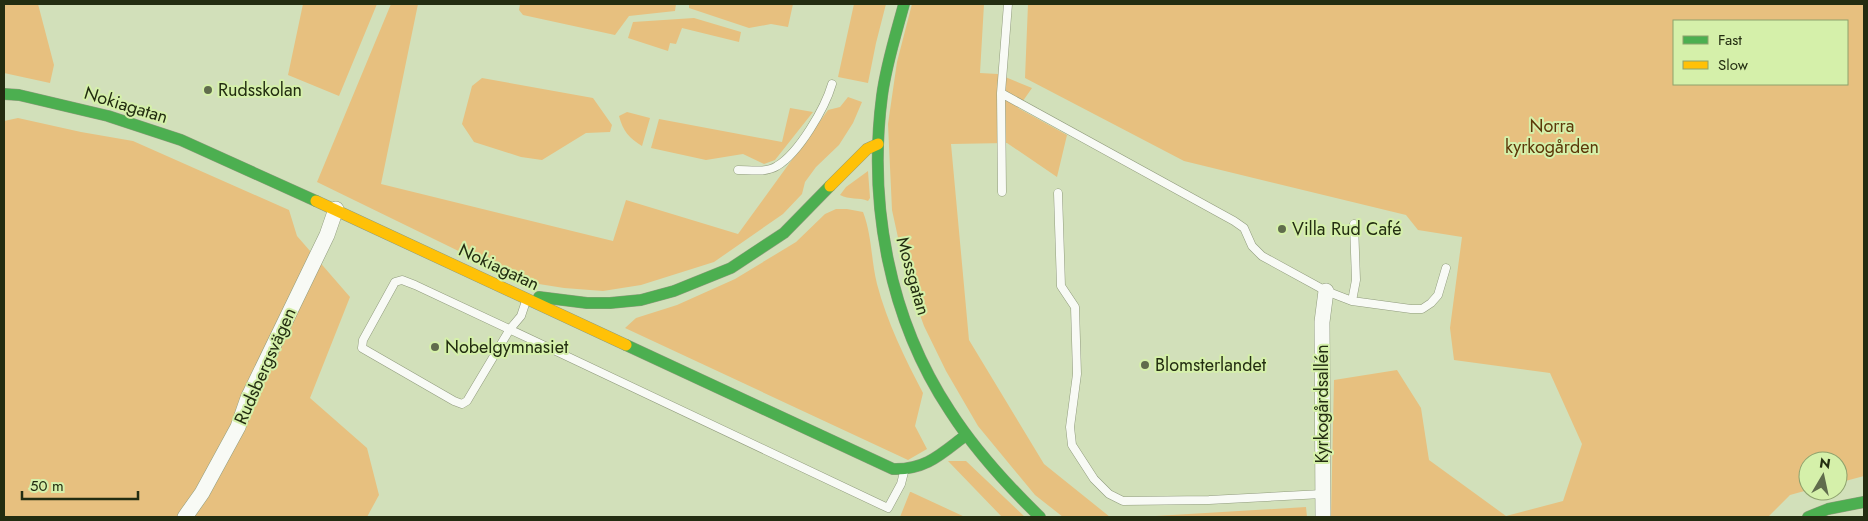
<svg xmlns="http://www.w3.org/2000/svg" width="1868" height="521" viewBox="0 0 1868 521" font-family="Jost,sans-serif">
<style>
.green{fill:#e7c07f;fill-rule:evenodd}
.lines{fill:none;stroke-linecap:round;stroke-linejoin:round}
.lane-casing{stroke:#909b7d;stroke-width:9}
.street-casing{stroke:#909b7d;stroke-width:16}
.fast-casing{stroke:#909b7d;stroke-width:12}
.slow-casing{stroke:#909b7d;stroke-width:12}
.lane{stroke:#f8faf5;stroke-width:8}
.street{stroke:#f8faf5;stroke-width:15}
.fast{stroke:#4caf50;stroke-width:11}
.slow{stroke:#ffc107;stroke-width:11}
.poi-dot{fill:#606c4c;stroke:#d5f0aa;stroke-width:2}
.labels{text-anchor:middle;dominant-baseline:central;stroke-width:4;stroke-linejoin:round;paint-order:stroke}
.poi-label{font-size:18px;fill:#232d11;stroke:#d5f0aa;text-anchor:start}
.street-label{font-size:18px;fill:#232d11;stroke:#d5f0aa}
.park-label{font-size:18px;fill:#5d3809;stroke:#d5f0aa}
</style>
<rect width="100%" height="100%" fill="#d2e0ba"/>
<path class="green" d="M4 4H38L54 65 50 83 4 73Z
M303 4H377L339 96 288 75Z
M391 4H418L381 184 613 241 626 200 738 234 828 110 840 107 848 97 862 102 853 123 839 145 816 167 805 182 802 194 783 214 714 262 641 285 603 291 564 288 520 281 317 182Z
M520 4H676L675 11 629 16 615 35 523 15 519 10Z
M689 4H793L788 27 771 24 749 28 689 8Z
M854 4H886L876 43 868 83 838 77Z
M912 4H984L980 73 998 74 1032 88 1018 108 1067 135 1057 177 1007 143 951 144 969 340 1044 464 1110 517H1063L1035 495 978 426 946 371 924 326 907 279 892 210 888 124 897 62Z
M1028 4H1864V476L1838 483V461H1808V490L1790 495 1768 517H1331L1334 380 1397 370 1421 408 1429 460 1506 516 1563 501 1582 444 1550 373 1454 360 1450 328 1462 237 1418 230 1406 215 1184 161 1025 78ZM1674 21H1847V84H1674Z
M694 18 741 32 739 42 682 28 676 44 670 43 668 51 628 38 633 22Z
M482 78 593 98 612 125 610 132 586 133 542 160 521 157 474 142 462 124 472 86Z
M790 108 813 112 775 160 764 164 743 154 706 160 651 148 659 119 782 142Z
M627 112 650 118 642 146C629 138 623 131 619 116Z
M18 118 81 132 133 141 289 210 297 236 350 297 310 398 367 448 379 495 367 517H4V121Z
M868 171 870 198 868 201C859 197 849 200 840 195L846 187Z
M836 209H847L863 212C872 235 871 260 877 284 887 322 905 359 923 393L915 426 927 449 908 460 625 328 636 318 677 305 735 279 796 242 825 214Z
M948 461H966L1025 517H1002Z
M910 492H911L965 517H900Z
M1306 507 1307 517H1139Z"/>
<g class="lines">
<g class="lane-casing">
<path id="lane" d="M1008 4 1001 93 1234 221 1244 228 1252 246 1262 256 1326 291 1352 301 1411 309H1422L1431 303 1438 295 1446 268
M1001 93 1002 192
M738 170C750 170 766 173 777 166 799 153 825 108 832 84
M1058 193 1061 286 1075 307 1077 374 1070 427 1072 445 1094 479 1109 494 1123 501 1209 500 1322 494
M526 301 521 316 510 329 467 401 462 404 454 401 362 348 363 340 395 282 402 280 415 285 543 345 888 508 901 484 904 472
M1352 301 1356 280 1354 224"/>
</g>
<g class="street-casing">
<path id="street" d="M185 517 202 493 238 427 248 398 327 235 336 209
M1323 517 1322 322 1326 291"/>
</g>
<g class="fast-casing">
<path id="fast" d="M904 4C896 34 886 65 882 96 868 204 889 319 950 411 975 450 1006 484 1040 517
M4 94 19 95 108 116 181 140 316 201
M539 297 587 303H610L641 300 674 291 731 268 784 233 830 186
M626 345 893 469C926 470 941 454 966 435
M1808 517 1828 509 1864 502"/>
</g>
<g class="slow-casing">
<path id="slow" d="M830 186 867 149 878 144
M316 201 626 345"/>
</g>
<use href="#lane" class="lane"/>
<use href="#street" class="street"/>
<use href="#fast" class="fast"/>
<use href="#slow" class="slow"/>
</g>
<g class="poi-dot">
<circle cx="208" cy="90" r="5"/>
<circle cx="1282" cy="229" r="5"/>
<circle cx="435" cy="347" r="5"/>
<circle cx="1145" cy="365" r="5"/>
</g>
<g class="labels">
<g class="poi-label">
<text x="218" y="90">Rudsskolan</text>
<text x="1292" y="229">Villa Rud Café</text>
<text x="445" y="347">Nobelgymnasiet</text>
<text x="1155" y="365">Blomsterlandet</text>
</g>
<g class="street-label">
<text transform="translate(126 105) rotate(17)">Nokiagatan</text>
<text transform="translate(499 267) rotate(25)">Nokiagatan</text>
<text transform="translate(913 276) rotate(74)">Mossgatan</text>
<text transform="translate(265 366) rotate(-66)">Rudsbergsvägen</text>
<text transform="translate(1322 404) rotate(-90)">Kyrkogårdsallén</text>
</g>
<g class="park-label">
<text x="1552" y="126">Norra<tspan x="1552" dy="21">kyrkogården</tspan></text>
</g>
</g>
<rect width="1868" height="521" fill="none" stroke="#232d11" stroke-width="10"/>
<rect x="1673" y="20" width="175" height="65" fill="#d5f0aa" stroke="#8ea26d"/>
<rect x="1683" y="36" width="25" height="8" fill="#4caf50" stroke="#8ea26d"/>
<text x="1718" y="45" font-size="15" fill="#232d11">Fast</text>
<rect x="1683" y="61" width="25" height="8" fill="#ffc107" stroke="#8ea26d"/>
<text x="1718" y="70" font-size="15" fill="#232d11">Slow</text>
<g transform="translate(1823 476) rotate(9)"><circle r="24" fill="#d5f0aa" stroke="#8ea26d"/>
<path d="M0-4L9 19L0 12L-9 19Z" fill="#606c4c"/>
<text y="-8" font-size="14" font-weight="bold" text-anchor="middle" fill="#232d11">N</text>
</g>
<path d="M22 491v8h116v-8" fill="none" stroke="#232d11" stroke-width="2.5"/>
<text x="30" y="491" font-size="15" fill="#232d11" stroke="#d5f0aa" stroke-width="4" paint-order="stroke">50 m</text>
</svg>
